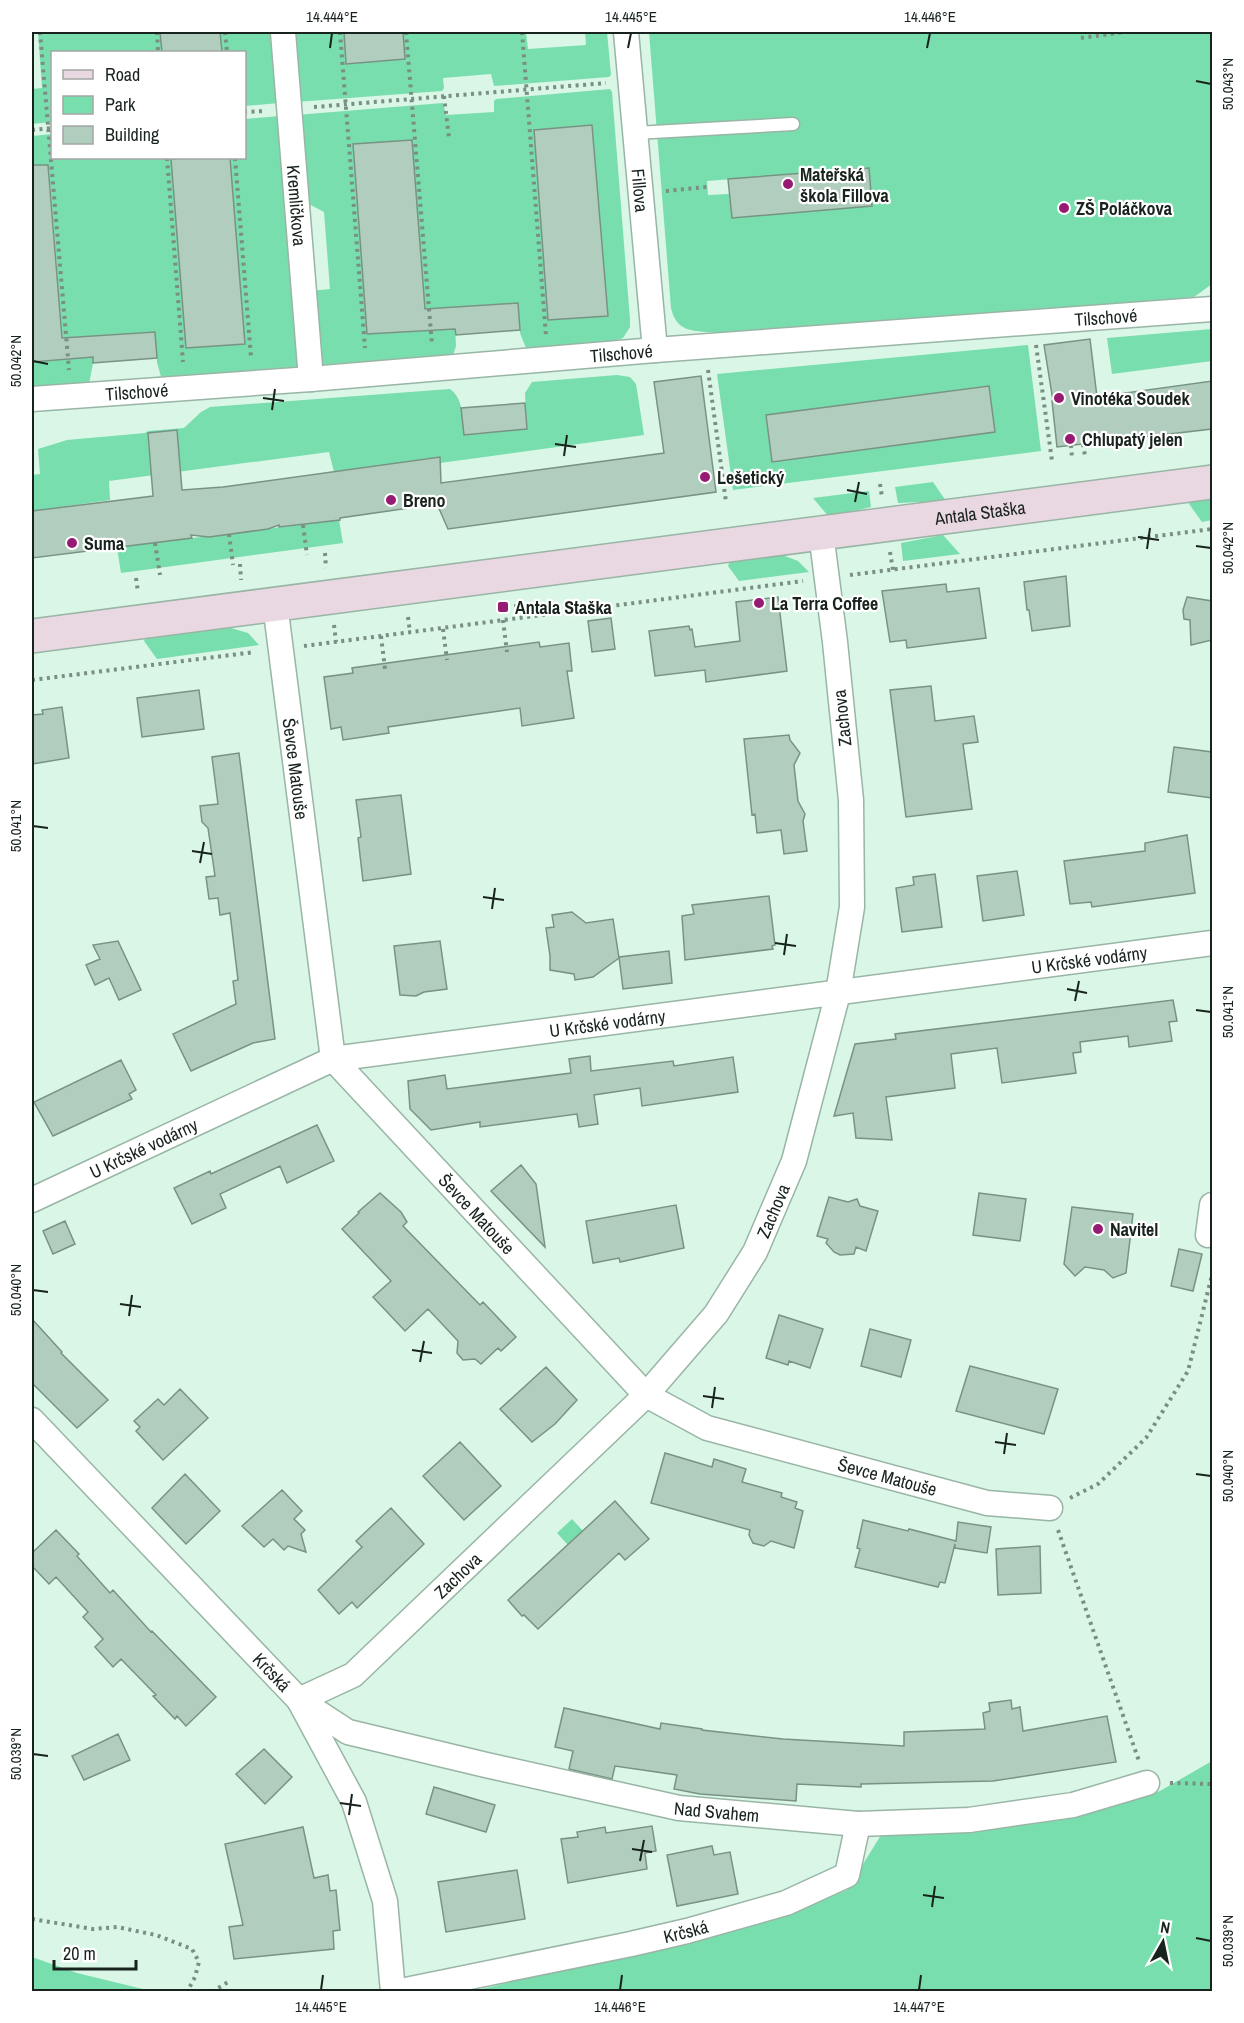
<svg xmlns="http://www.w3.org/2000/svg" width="1244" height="2023" viewBox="0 0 1244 2023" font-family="'Archivo Narrow',sans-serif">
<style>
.green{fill:#79dead;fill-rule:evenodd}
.building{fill:#b1cdbe;stroke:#789384;stroke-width:1.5}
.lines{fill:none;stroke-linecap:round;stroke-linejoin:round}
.lane-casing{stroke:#99b5a5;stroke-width:15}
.street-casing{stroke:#99b5a5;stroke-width:27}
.secondary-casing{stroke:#99b5a5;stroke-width:36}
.path{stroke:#7a8e83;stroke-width:4;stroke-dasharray:3 4.5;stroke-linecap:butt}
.lane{stroke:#fff;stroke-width:12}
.street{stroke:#fff;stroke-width:24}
.secondary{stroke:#e9d7e2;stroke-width:33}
.ticks{fill:none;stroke:#19231d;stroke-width:2}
.poi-dot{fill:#971b73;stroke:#fff;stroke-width:2}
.labels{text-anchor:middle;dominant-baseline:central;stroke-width:4.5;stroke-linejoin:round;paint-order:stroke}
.poi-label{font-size:18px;font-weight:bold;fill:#19231d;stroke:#fff;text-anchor:start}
.street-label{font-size:18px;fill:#19231d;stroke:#fff}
.neatline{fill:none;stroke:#19231d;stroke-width:2}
.ticks-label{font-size:15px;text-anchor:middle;fill:#19231d}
</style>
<rect width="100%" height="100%" fill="#d9f6e6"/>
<path class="green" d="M38 32H160L162 52H52V122L32 124V89L42 88Z
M220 32H273L279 103 245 106 244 52H222Z
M290 32H344L347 64 405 59 403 32H526L528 49 586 45 585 32H607L611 75 609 77 494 86 491 74 443 78 444 88 442 91 296 102Z
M649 32H1212V284L1194 297 720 341 718 333C697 330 677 335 671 308ZM868 168 871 206 732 218 729 194 708 195 707 181Z
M610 89 612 92 630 320V327L623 338 612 342 526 348 520 333 518 303 454 307 456 346 453 355 320 365 311 291 330 289 324 212 303 201 296 115 443 103 446 115 494 112V101L496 99ZM592 125 608 316 549 320 534 130ZM411 140 426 331 368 334 353 145Z
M280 116 299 349 297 367 161 377 157 362 155 332 92 336 93 363 89 384 32 388V361L64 359 49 169 32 170V136L52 134V158H185L171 159 186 348 245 344 230 158H244L245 119Z
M1212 329V361L1112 374 1107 338Z
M1028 345 1041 451 733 490 717 374ZM989 386 995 432 809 457 766 415Z
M617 375 630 377 636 384 644 435 440 463 334 472 329 452 109 481 110 500 32 511V475L40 474 38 449 67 440 145 433 148 431 184 428 201 412 210 407 450 389C464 399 462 418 464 435L527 429 525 393 532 382ZM177 430 150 459 148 433Z
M933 482 946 501 898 503 895 487Z
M869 491 871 507 829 517 813 498Z
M1212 498V520L1202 522 1187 501Z
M339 520 343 543 121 573 117 548 119 547Z
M943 535 960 554 903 561 901 543Z
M782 555 798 561 809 572 739 581 728 566 730 561Z
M231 628 248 633 259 645 157 659 144 641 146 637Z
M572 1519 595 1544 568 1545 557 1533Z
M1212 1761V1991L469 1992 781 1918 847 1890 881 1835 974 1832 1079 1817 1160 1791Z
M32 1957 77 1973 151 1991H32Z"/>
<path class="building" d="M160 32H220L222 52H162Z
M344 32H403L405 59 346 64Z
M592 125 608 316 548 320 534 130Z
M412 140 425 309 518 303 520 330 456 335 455 329 367 334 353 144Z
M185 158H230L245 344 186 348 171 159Z
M32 165H48L62 338 155 332 157 358 93 363V357L32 362Z
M869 168 872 206 732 218 728 179Z
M1090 339 1097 397 1212 381V429L1057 447 1052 401H1053L1044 345Z
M701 376 716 492 448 529 437 504 340 518V520L279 527V525L268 529 209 537 191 535 192 538 32 558V511L153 496 148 433 177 430 182 490 223 487 440 457 441 483 664 453 654 382Z
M989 386 995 432 772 462 766 415Z
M525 403 527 429 464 435 461 408Z
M1066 576 1070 626 1032 631 1029 610H1027L1024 582Z
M946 584 947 592 979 588 986 638 907 648 906 640 890 642 882 591Z
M778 597 787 671 706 682 705 670 655 676 649 631 689 626 690 630 692 629 695 647 740 641 736 602Z
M1187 597 1212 601V640L1191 645 1190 620 1184 619 1183 610Z
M611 618 615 649 592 652 588 621Z
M539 642 540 647 569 643 572 671H567L574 718 522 726 520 708 388 727 389 733 343 740 341 727 331 729 324 677 353 673 352 668Z
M931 686 935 721 974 716 978 742 963 744 972 809 906 817 890 690Z
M199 690 204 729 142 737 137 698Z
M62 707 69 758 32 764V715L43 714 42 710Z
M789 735 790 740 800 753 794 765 798 801 805 814 803 821 807 851 784 854 781 830 757 833 755 814 752 815 744 739Z
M1174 747 1212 752V798L1168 792Z
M239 753 275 1039 253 1043 191 1071 173 1034 236 1004 233 981 238 980 230 913 220 915 218 898 209 899 206 877 215 876 208 828 202 822 200 806 218 804 212 757Z
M401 795 411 874 363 881 358 838 361 837 356 800Z
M1187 835 1195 893 1092 907 1091 902 1070 904 1064 861 1145 851V843Z
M1017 871 1024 915 983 921 977 876Z
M935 874 942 927 902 932 896 888 914 885 913 877Z
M769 896 775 945 772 946 773 949 685 960 682 916 694 914 692 905Z
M572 912 586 923 613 919 619 958 593 977 575 980 574 974 550 970V956L546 928 554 927 552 915Z
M118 941 141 990 119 1000 109 978 95 985 86 965 100 959 93 945Z
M440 941 447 989 424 992 416 996 400 995 394 946Z
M669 951 672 983 623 989 619 957Z
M1173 1000 1177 1021 1169 1022 1172 1041 1129 1047 1128 1036 1080 1042 1081 1052 1073 1053 1076 1073 1002 1083 997 1048 951 1054 955 1088 886 1097 892 1140 856 1138 853 1113 834 1116 855 1044 896 1039 895 1034Z
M590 1056 591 1071 673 1061 674 1066 733 1057 738 1092 642 1106 640 1088 594 1095 598 1124 579 1127 577 1114 480 1127V1122L431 1130 410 1109 408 1081 445 1075 447 1089 571 1073 569 1059Z
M121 1060 136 1090 129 1094 132 1099 53 1136 34 1102Z
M317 1125 334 1161 287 1183 280 1166 220 1194 226 1208 192 1224 174 1188 210 1171 211 1174Z
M521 1165 536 1184 545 1247 491 1191Z
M380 1193 401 1212 407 1222 403 1226 480 1305 483 1302 516 1337 501 1351 498 1348 481 1364 475 1359 463 1360 457 1353 458 1341 428 1309 405 1331 373 1297 391 1281 342 1229 359 1213 358 1212Z
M979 1193 1026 1199 1020 1241 973 1235Z
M829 1197 848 1202 857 1199 860 1206 878 1211 866 1251 856 1247 854 1254 840 1255 834 1252 826 1243 828 1239 817 1236Z
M676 1205 684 1248 620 1262 619 1258 593 1263 586 1221Z
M1072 1207 1133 1214 1126 1273 1113 1278 1104 1270 1085 1267 1075 1276 1064 1264Z
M65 1221 75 1244 53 1254 43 1231Z
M1179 1249 1202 1254 1193 1291 1171 1286Z
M779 1315 823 1329 810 1368 789 1361 788 1365 766 1358Z
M32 1319 62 1352 61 1353 108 1400 77 1428 32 1383Z
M870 1329 911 1340 901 1377 861 1366Z
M970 1366 1058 1389 1044 1434 956 1411Z
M546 1367 577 1400 555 1424 532 1442 500 1409Z
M180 1389 208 1418 163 1460 136 1431 140 1427 134 1421 158 1399 164 1405Z
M460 1442 501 1486 464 1520 423 1476Z
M665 1453 712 1467 714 1459 746 1469 742 1482 782 1493 781 1497 797 1502 795 1508 803 1511 794 1548 771 1541 764 1546 753 1543 749 1535 750 1530 651 1503Z
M185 1474 220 1511 186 1544 152 1508Z
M282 1490 302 1511 294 1519 305 1530 301 1534 306 1552 288 1546 284 1550 273 1539 264 1547 242 1526Z
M615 1501 649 1539 625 1560 619 1553 538 1629 524 1615 522 1616 508 1600Z
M391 1508 424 1544 357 1608 352 1602 339 1614 318 1590 362 1547 356 1541Z
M863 1520 908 1531 909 1529 956 1541 958 1522 991 1527 987 1553 955 1548V1544L945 1583 940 1582 938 1587 876 1572 855 1567 860 1549 857 1548Z
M56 1530 79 1554 77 1556 110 1593 113 1590 151 1632 152 1631 216 1697 186 1726 177 1716 175 1719 153 1696 156 1695 121 1659 113 1667 95 1647 103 1639 83 1617 88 1612 56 1577 49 1584 32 1566V1553Z
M1040 1546 1041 1593 998 1595 996 1549Z
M1011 1700 1012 1709 1020 1707 1023 1731 1107 1716 1116 1762 993 1781 861 1784V1787L797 1784 796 1801 700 1794 674 1789 677 1775 615 1766 612 1779 569 1769 573 1751 555 1747 564 1708 660 1729 661 1723 702 1729V1730L783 1739 904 1746V1732L985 1729 983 1713 990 1711 989 1703Z
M118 1734 130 1760 84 1780 72 1756Z
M264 1749 292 1777 265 1804 236 1774Z
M434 1787 495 1805 486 1832 426 1814Z
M652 1826 656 1851 645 1853 647 1869 568 1883 561 1839 578 1837 577 1832 605 1827 606 1833Z
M303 1827 314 1878 328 1875 330 1891 336 1890 340 1930 333 1931 334 1949 234 1959 229 1927 243 1925 225 1844Z
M712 1846 714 1855 730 1852 738 1894 677 1906 667 1855Z
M517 1870 525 1919 446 1932 438 1882Z"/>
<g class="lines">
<g class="lane-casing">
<path id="lane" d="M635 133 793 124"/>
</g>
<g class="street-casing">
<g id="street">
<path id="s1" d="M283 32 311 379"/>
<path id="s2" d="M626 32 655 350"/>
<path id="s3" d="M32 399 311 379 655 350 1212 309"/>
<path id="s4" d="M275 604 333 1059 646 1395 707 1428 987 1503 1050 1508"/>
<path id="s5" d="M32 1200 333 1059 1212 943"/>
<path d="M1208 1235 1212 1205"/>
<path id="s6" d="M32 1420 299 1700 354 1802 385 1901 393 1992"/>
<path id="s7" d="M299 1700 353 1675 646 1395 716 1314 755 1252 794 1161 838 993 852 907 851 800 835 642 821 533"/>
<path id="s8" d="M299 1700 348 1732 486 1765 679 1808 858 1824 969 1820 1073 1805 1147 1783"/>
<path id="s9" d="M396 1992 631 1944 687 1931 786 1903 847 1875 858 1824"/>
</g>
</g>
<g class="secondary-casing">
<g id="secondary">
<path id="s10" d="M32 636 1212 482"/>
</g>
</g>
<path class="path" d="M40 32 69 370
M157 32 158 52
M225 32 227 52
M340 32 365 348
M406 32 432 345
M522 32 546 336
M1081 38 1124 32
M444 96 449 138
M314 107 606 83
M244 112 265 111
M32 130 52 128
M167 158 183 362
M235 158 251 357
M666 191 707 187
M1036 345 1052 461
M708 370 726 502
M1083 444 1085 456
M1071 445 1072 458
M880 484 882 497
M303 525 307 555
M229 534 233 565
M155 543 160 575
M890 552 893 570
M325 553 326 568
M240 564 241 580
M850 575 1212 529
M136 578 138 592
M516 604 517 618
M408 617 410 632
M503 620 507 652
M334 625 336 642
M443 629 447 660
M381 636 385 669
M304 646 803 581
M32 680 255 652
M1070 1498 1098 1484 1146 1438 1188 1371 1212 1275
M1058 1530 1139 1761
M1170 1783 1212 1784
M32 1919 93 1929 117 1927 156 1935 192 1949 199 1962 195 1977 187 1992
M212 1992 228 1982"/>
<use href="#lane" class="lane"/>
<use href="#street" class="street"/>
<use href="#secondary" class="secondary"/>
</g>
<path class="ticks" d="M330 48 332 33M628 48 631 33M927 48 930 33M1196 81 1211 84M33 361 48 364M263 398 284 401M272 410 275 389M555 444 576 447M564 456 567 435M847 490 867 494M855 502 859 482M1138 537 1159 540M1196 546 1211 548M1147 549 1150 528M33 826 48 828M192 851 212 854M200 863 204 842M483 897 504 900M492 909 495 888M775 943 796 946M784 955 787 934M1067 989 1087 993M1075 1001 1079 981M1196 1010 1211 1012M33 1290 48 1292M120 1304 141 1307M129 1316 132 1295M412 1350 432 1353M420 1362 424 1341M703 1396 724 1399M712 1408 715 1387M995 1442 1016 1445M1004 1454 1007 1433M1196 1474 1211 1476M33 1754 48 1756M340 1803 361 1806M349 1815 352 1794M632 1849 652 1852M640 1861 644 1840M923 1895 944 1898M932 1907 935 1886M1196 1938 1211 1941M321 1990 323 1975M620 1990 622 1975M919 1990 921 1975"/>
<g class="poi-dot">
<circle cx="788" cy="184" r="6"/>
<circle cx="1064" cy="208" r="6"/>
<circle cx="1059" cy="398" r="6"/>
<circle cx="1070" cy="439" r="6"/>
<circle cx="705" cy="477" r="6"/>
<circle cx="391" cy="500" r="6"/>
<circle cx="72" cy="543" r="6"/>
<circle cx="759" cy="603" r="6"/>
<rect x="497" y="601" width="12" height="12" rx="3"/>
<circle cx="1098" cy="1229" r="6"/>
</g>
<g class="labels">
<g class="poi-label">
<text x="800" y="174">Mateřská<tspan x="800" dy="21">škola Fillova</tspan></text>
<text x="1076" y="208">ZŠ Poláčkova</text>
<text x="1071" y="398">Vinotéka Soudek</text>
<text x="1082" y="439">Chlupatý jelen</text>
<text x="717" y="477">Lešetický</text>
<text x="403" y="500">Breno</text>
<text x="84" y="543">Suma</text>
<text x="771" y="603">La Terra Coffee</text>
<text x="515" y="607">Antala Staška</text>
<text x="1110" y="1229">Navitel</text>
</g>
<g class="street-label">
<text stroke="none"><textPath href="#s2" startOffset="159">Fillova</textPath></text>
<text stroke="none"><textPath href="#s1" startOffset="174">Kremličkova</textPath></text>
<text stroke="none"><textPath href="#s3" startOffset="1077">Tilschové</textPath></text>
<text stroke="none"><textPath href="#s3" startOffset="591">Tilschové</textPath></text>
<text stroke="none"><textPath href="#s3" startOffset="105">Tilschové</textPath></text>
<text stroke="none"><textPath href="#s10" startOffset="956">Antala Staška</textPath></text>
<text transform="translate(842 718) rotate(-96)">Zachova</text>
<text stroke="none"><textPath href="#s4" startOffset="166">Ševce Matouše</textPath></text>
<text stroke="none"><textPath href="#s5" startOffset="1095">U Krčské vodárny</textPath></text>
<text stroke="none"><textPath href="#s5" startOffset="609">U Krčské vodárny</textPath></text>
<text stroke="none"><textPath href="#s5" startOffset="123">U Krčské vodárny</textPath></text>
<text stroke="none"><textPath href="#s7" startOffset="690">Zachova</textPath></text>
<text stroke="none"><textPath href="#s4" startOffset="670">Ševce Matouše</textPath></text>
<text stroke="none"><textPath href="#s4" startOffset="1174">Ševce Matouše</textPath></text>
<text stroke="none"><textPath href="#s7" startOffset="204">Zachova</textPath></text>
<text stroke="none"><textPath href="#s6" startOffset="348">Krčská</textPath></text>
<text stroke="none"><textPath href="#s8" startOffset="436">Nad Svahem</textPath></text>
<text stroke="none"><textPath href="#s9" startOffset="296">Krčská</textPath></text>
</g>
</g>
<rect width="1244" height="2023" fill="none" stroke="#ffffff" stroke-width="66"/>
<rect x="51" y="51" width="195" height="108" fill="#ffffff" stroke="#a3a7a5" stroke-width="1.5"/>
<rect x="63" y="70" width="30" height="9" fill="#e9d7e2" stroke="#a3a7a5" stroke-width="1.5"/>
<text x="105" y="81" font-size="18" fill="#19231d">Road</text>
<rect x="63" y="96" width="30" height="18" fill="#79dead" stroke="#a3a7a5" stroke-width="1.5"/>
<text x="105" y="111" font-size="18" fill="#19231d">Park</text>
<rect x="63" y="126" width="30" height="18" fill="#b1cdbe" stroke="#a3a7a5" stroke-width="1.5"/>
<text x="105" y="141" font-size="18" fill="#19231d">Building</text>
<g transform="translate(1163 1942) rotate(9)" stroke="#ffffff" stroke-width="4.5" paint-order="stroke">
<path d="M0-4.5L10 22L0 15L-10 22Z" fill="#19231d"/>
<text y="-9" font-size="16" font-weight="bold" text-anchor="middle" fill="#19231d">N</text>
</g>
<path d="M54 1960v9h82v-9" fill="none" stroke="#19231d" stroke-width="3"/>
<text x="63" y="1960" font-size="18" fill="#19231d" stroke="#ffffff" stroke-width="4.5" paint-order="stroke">20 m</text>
<rect x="33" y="33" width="1178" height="1957" class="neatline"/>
<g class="ticks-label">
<text x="332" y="22">14.444°E</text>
<text x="631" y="22">14.445°E</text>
<text x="930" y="22">14.446°E</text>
<text transform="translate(1228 84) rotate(-90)" y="5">50.043°N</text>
<text transform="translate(16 361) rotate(-90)" y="5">50.042°N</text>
<text transform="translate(1228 548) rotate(-90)" y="5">50.042°N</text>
<text transform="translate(16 826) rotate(-90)" y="5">50.041°N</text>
<text transform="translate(1228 1012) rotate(-90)" y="5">50.041°N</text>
<text transform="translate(16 1290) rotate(-90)" y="5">50.040°N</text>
<text transform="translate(1228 1476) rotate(-90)" y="5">50.040°N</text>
<text transform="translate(16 1754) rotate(-90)" y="5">50.039°N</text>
<text transform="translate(1228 1941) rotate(-90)" y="5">50.039°N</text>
<text x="321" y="2012">14.445°E</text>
<text x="620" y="2012">14.446°E</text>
<text x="919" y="2012">14.447°E</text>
</g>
</svg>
